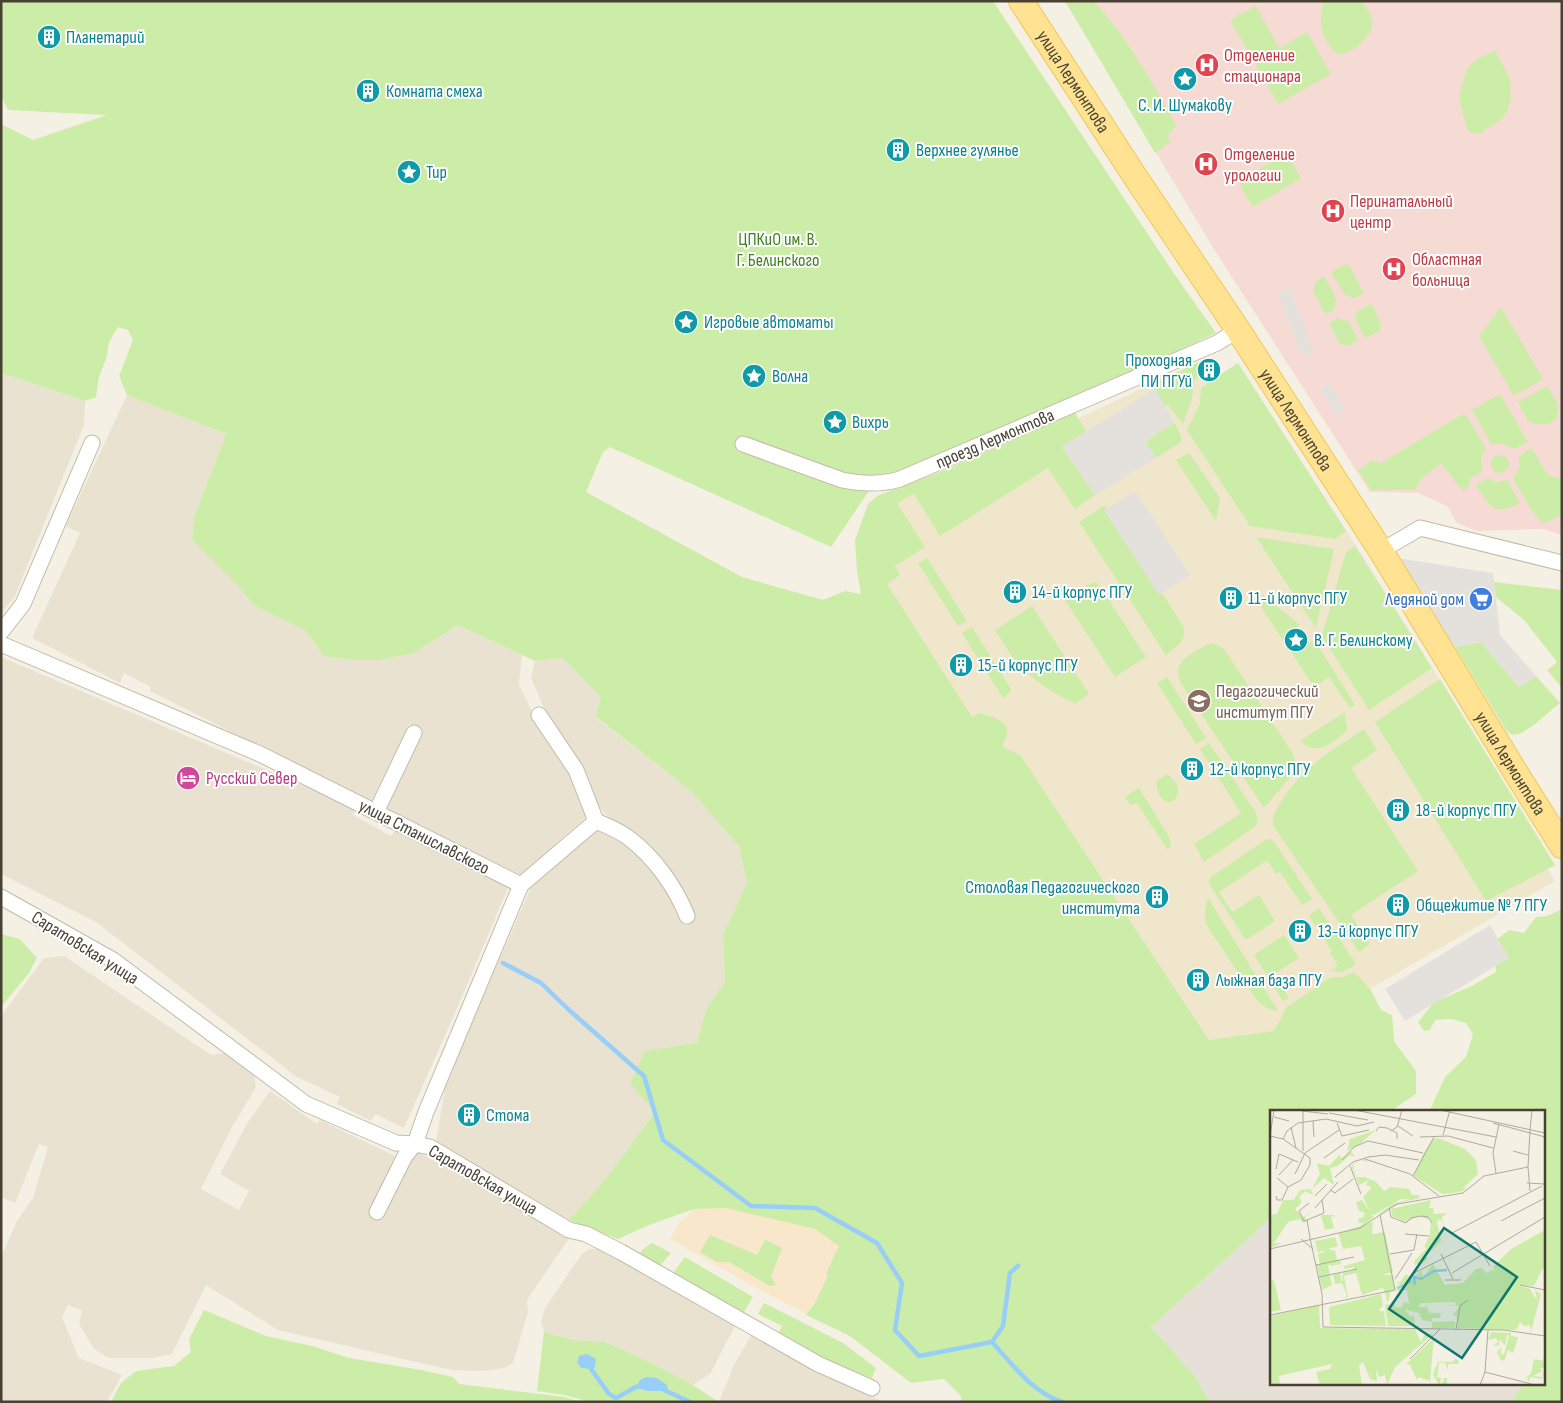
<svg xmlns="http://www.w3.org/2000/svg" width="1563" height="1403" viewBox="0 0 1563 1403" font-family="'Sofia Sans Condensed',sans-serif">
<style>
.residential{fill:#e9e2d1}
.commercial{fill:#f9e7cc}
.industrial{fill:#e6e0d9}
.education{fill:#efe6cc}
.medical{fill:#f6dbd5}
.green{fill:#cceda7}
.parking{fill:#e4e1dd}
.water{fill:#98cef8}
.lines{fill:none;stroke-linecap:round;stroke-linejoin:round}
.stream{stroke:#98cef8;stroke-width:4.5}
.minor-casing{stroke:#c3bba8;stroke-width:17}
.primary-casing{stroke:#f1c755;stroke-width:26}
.minor{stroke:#fff;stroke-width:15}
.primary{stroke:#ffe392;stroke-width:24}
.labels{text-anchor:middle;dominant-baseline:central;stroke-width:4;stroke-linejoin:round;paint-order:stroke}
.culture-label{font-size:18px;fill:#0d838f;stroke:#fff;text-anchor:start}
.health-label{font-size:18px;fill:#be3a42;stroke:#fff;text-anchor:start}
.street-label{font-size:18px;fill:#474033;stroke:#fff}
.park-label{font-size:18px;fill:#417f20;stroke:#fff}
.shop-label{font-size:18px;fill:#366cbe;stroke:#fff;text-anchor:end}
.education-label{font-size:18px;fill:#785e54;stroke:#fff;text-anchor:start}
.hotel-label{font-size:18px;fill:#b23c85;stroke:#fff;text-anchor:start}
.inset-river{fill:none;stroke:#98cef8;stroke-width:2.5}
.inset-road{fill:none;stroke:#afaa9d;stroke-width:1}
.view{fill:#0f766e;fill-opacity:0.15;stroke:#0f766e;stroke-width:2.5}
.inset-edge{fill:none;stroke:#474033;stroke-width:2.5}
</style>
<rect width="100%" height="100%" fill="#f4f0e4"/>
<path class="residential" d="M1 373 85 401 84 425 15 596 1 614Z
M127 395 226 434 194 518 192 540 236 584 256 607 305 630 324 656 352 660H379L412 654 458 625 522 655 519 685 535 717 571 771 586 817 520 875 384 808 421 729 409 724 371 802 150 691 151 687 124 673 120 683 32 638 80 533 66 526Z
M1 657 356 808 353 815 391 836 397 827 508 888 461 999 404 1128 375 1114 371 1121 337 1104 340 1097 297 1077 96 922 1 874Z
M563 658 601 697 596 718 690 790 739 846 747 883 723 935 725 982 707 1007 697 1043 655 1112 608 1176 569 1220 520 1194 436 1142 445 1088 473 1019 533 883 599 829 628 843 658 877 686 926 693 922 687 902 612 822 598 805 581 766 547 715 531 678 535 661Z
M64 956 211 1055 224 1053 254 1076 256 1087 232 1127 201 1189 239 1210 249 1191 220 1174 248 1122 270 1091 317 1124 320 1120 395 1156 370 1216 381 1217 415 1152 429 1157 570 1237 527 1300 528 1312 513 1363 504 1368 487 1371 451 1370 278 1330 206 1285 172 1354 152 1358H109L94 1349 79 1324 82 1311 68 1305 62 1317 79 1358 122 1375 107 1402H1V1257L17 1221 33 1198 48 1147 39 1144 15 1203 1 1197V1016L44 958Z
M589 1249H602L735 1326 710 1374 693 1385 646 1360 605 1342 575 1340 544 1332 541 1322 545 1308 581 1255Z
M753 1332 804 1363 856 1390 884 1402H719L734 1365Z"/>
<path class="commercial" d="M726 1208 815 1229 839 1245 850 1336 765 1293 670 1239 678 1224 694 1209Z"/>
<path class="industrial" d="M1272 1217V1384H1544L1553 1402H1210L1194 1375 1151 1327Z"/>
<path class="education" d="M1208 358 1219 375 1238 363 1369 566 1555 865 1548 869 1555 881 1370 989 1381 1010 1274 1031 1209 1040 1021 756 960 724 869 596 880 510Z"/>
<path class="medical" d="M1065 1H1562V535L1543 529 1477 531 1457 523 1447 506 1418 493 1370 492 1212 246Z"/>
<path class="green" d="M1 1H993L1177 278 1216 333 1027 421 877 479 831 547 610 447 603 452 586 492 742 577 823 600 845 591 861 594 857 571 855 540 868 504 877 496 945 470 1075 412 1086 432 1062 447 1095 495 1075 509 1048 468 940 536 914 494 897 503 925 547 895 566 900 575 887 584 972 717 979 713C999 719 1016 722 1002 746L1021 756 1209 1040 1274 1031 1287 1007 1331 977H1343L1354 972 1370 989 1381 1010 1392 1015 1394 1041 1416 1071V1094L1389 1112H1272V1217L1151 1327 1194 1375 1210 1402H961V1396L944 1379 911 1383 850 1336 806 1315 815 1303 828 1276 826 1274 839 1246 815 1229 726 1208 694 1209 649 1225 618 1239 569 1220 608 1176 655 1112 630 1083 645 1051 697 1043 707 1007 725 982 723 935 747 883 739 846 690 790 596 717 601 697 563 658 535 661 458 625 412 654 379 660H352L324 656 305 630 256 607 236 584 192 540 194 518 226 434 127 395 119 376 133 340 128 330 118 327 109 342 107 356 99 377 96 397 85 401 1 373V124L33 140 107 115 8 110 1 96Z
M1065 1H1093C1128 37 1152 82 1176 125L1168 136 1170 143 1155 153Z
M1324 1H1362C1365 7 1371 13 1372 19 1376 33 1351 56 1337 54 1321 37 1317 24 1324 1Z
M1256 6 1279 48 1307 32 1331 74 1278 104 1230 20Z
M1495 50 1510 79 1511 98 1507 111 1502 119 1481 133H1473L1467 130 1459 97 1466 71 1475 60Z
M1286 153 1301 178 1253 207 1241 188V180Z
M1346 264 1349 265 1364 293 1356 298 1345 295 1331 272Z
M1325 277 1336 298 1334 310 1325 314 1313 291 1316 281Z
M1371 304 1380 321 1381 327 1379 331 1365 338 1355 319 1357 311Z
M1501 307 1543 379 1514 396 1479 336Z
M1339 318 1343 320 1349 321 1358 341 1349 346 1340 344 1329 323Z
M1208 358 1210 361 1200 368 1203 372 1194 381 1192 399 1183 424 1168 405H1164L1151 384Z
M1238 363 1346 531 1335 539 1250 526 1187 430 1200 404 1201 388Z
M1547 386C1550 392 1558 401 1558 408 1559 427 1540 427 1528 421L1518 402Z
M1500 394 1528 442 1515 449 1503 444H1491L1472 410Z
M1465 413 1486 449C1480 456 1481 462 1482 471L1469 479V486L1463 491 1441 463 1422 478 1415 490H1371L1358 470 1373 460 1379 464Z
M1174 422 1181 436V442L1156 458 1145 442Z
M1531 448 1549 476 1562 479V514L1543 524 1531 509 1513 479 1519 469V456Z
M1189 453 1220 498 1216 521 1176 460Z
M1491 464a9 9 0 1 1 18 0a9 9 0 1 1-18 0Z
M1488 478 1495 482 1507 480 1520 503C1494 517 1490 507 1476 485Z
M1105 505 1107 508 1104 510 1159 594 1162 593 1183 626C1187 641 1177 646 1166 655L1079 522Z
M1256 537 1334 549 1316 628Z
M1355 546 1432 668 1369 710 1322 636 1346 552Z
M927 558 967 621 958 626 918 563Z
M1095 582 1099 585 1146 657 1115 677 1065 600 1089 584Z
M1494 582 1562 590V688L1547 670 1557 662 1524 620 1496 597Z
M1263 595 1300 625 1286 636 1294 649 1302 644 1315 641 1355 705 1350 708 1329 677 1314 687 1256 599Z
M1032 606 1089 694 1075 704C1054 693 1033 681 1017 663 1009 653 1002 641 995 630Z
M972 627 1011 689 1009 693 1003 698 962 633Z
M1481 642 1519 687 1536 676 1560 703C1548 712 1531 730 1518 734 1513 736 1510 734 1507 731L1455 647Z
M1211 644 1218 645 1224 649 1292 752 1298 768 1264 808 1180 682C1179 678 1178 674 1178 670 1180 658 1200 647 1211 644Z
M1167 677 1206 738 1196 744 1157 683Z
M1440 679 1555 865 1486 901 1375 722Z
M1345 712 1347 731C1333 742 1315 759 1301 740Z
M1364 729 1377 750 1351 768 1418 871 1351 915 1370 944 1359 952 1273 825C1271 808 1299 776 1313 765 1328 751 1347 741 1364 729Z
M1209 743 1256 813 1258 822 1253 828 1204 862 1194 844 1241 813 1200 749Z
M1166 774C1196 790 1161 823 1156 782Z
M1139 788 1169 837 1171 846 1167 849 1137 803 1131 805 1125 797Z
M1267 839H1271L1275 843 1312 899 1302 905 1280 872 1276 874 1267 860 1219 892 1232 912 1259 895 1275 921 1246 940 1210 885 1209 880 1212 876Z
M1208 898 1278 1011C1268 1010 1263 1006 1256 999L1207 926C1203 917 1205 907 1208 898Z
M1319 908 1356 964 1343 972 1331 971 1338 966 1330 953 1332 951 1309 916Z
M1562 909V1402H1510L1525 1384H1544V1112H1429L1445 1077 1466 1057 1473 1034 1466 1023 1451 1019 1435 1020 1430 1030 1424 1031 1418 1022 1434 1002 1470 987 1496 972 1495 941 1509 930 1524 933 1536 917 1547 916Z
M1 934 20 939 37 958 29 973 1 1007Z
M1284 935 1299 958 1274 974 1289 998 1283 1001 1254 955Z
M710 1235 757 1255 765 1240 782 1248 771 1277 776 1285 770 1286 729 1262H717L700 1252Z
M652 1243 671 1253 658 1268 638 1258 642 1250Z
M685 1257 753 1297 742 1315 671 1276Z
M764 1303 843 1343 876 1368 872 1378 819 1358 778 1334 782 1326 758 1314Z
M204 1310 266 1336 312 1346 349 1358 421 1370 453 1377 459 1384 564 1397 582 1402H111L121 1383 136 1371 174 1366 191 1352 189 1339Z
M544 1332 575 1340 605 1342 646 1360 693 1385 717 1401 590 1402 564 1395 537 1391Z"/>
<path class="parking" d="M1290 288 1314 353 1302 357 1278 292Z
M1329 384 1345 409 1336 415 1320 390Z
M1155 389 1174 422 1145 441 1156 458 1095 495 1062 446Z
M1135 491 1190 575 1159 595 1104 510Z
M1397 558 1493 573 1500 635 1536 676 1519 687 1481 642 1450 648Z
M1490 925 1509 958 1405 1021 1385 989Z"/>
<path class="water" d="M587 1354 596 1359 595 1367 592 1369 581 1368 577 1362 579 1356Z
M646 1377 657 1378 667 1385 668 1391H647L636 1387 640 1380Z"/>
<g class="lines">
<path class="stream" d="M503 963 541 983 569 1010 644 1076 663 1140 751 1206 815 1208 877 1243 902 1283 895 1330 919 1356 992 1342 1003 1326 1010 1273 1018 1266
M992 1342C1012 1364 1033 1393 1062 1402
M589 1366 609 1394 616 1398 636 1387 642 1386
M664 1390 690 1402"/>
<g class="minor-casing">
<path id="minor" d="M743 444 842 480C862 484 881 485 900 479L1217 343 1238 330
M1381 551 1420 528 1562 563
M1 632 23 604 92 443
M1 644 260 754 521 885
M539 715 576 770 596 821C607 826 621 831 630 839 655 858 676 888 687 916
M376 812 414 733
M1 897 113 960 306 1104 396 1143 415 1144 430 1147 569 1230 586 1234 621 1252 818 1364 872 1388
M377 1212 405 1156 415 1144 426 1112 521 885 596 821"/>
</g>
<g class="primary-casing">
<g id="primary">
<path id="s1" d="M1021 1 1134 175 1238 330 1381 551 1516 773 1562 846"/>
</g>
</g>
<use href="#minor" class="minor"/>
<use href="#primary" class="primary"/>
</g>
<defs>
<g id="building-disc" transform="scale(1.25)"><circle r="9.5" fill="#0f9aa8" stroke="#fff"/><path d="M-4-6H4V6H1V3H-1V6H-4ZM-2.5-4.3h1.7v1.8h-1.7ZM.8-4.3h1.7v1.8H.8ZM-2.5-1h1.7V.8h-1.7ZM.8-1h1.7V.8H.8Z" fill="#fff"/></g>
<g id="hospital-disc" transform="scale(1.25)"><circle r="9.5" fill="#e0444e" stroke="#fff"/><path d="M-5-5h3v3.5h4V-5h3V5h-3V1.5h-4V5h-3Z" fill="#fff"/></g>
<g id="sight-disc" transform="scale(1.25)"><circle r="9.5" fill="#0f9aa8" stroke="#fff"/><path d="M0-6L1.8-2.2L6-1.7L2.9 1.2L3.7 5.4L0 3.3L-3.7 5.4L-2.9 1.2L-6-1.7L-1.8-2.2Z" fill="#fff"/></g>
<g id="supermarket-disc" transform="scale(1.25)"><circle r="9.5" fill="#3f7fe0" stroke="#fff"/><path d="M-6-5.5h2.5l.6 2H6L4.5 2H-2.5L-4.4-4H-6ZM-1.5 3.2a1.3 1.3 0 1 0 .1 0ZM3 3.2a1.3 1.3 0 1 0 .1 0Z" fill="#fff"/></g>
<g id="university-disc" transform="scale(1.25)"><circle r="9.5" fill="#8d6e63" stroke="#fff"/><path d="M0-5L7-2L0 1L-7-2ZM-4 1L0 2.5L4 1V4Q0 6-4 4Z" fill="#fff"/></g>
<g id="hotel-disc" transform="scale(1.25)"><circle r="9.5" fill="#d1479c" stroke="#fff"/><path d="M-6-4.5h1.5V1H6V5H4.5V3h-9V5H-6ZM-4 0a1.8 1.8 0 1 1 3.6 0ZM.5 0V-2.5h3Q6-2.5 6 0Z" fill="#fff"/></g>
</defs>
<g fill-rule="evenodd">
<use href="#building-disc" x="49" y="37"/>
<use href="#hospital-disc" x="1207" y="65"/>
<use href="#sight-disc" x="1185" y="79"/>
<use href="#building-disc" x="368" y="91"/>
<use href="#building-disc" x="898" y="150"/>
<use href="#hospital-disc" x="1206" y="164"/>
<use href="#sight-disc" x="409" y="172"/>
<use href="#hospital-disc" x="1333" y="211"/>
<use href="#hospital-disc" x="1394" y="269"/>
<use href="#sight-disc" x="686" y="322"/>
<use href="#building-disc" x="1209" y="370"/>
<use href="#sight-disc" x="754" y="376"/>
<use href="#sight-disc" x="835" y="422"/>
<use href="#building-disc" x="1015" y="592"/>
<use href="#building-disc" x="1231" y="598"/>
<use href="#supermarket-disc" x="1481" y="599"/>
<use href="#sight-disc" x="1296" y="640"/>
<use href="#building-disc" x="961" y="665"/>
<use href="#university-disc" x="1199" y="701"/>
<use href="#building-disc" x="1192" y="769"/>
<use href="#hotel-disc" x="188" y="778"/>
<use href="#building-disc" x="1398" y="810"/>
<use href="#building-disc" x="1157" y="897"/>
<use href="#building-disc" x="1398" y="905"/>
<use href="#building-disc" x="1300" y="931"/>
<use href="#building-disc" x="1198" y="980"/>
<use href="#building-disc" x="469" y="1115"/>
</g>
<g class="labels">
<g class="culture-label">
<text x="66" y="37">Планетарий</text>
<text x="386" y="91">Комната смеха</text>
<text x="1185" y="105" text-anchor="middle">С. И. Шумакову</text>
<text x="916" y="150">Верхнее гулянье</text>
<text x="426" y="172">Тир</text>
<text x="704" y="322">Игровые автоматы</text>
<text x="1192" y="360" text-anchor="end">Проходная<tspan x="1192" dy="21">ПИ ПГУй</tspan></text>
<text x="772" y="376">Волна</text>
<text x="852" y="422">Вихрь</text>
<text x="1032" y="592">14-й корпус ПГУ</text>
<text x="1248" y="598">11-й корпус ПГУ</text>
<text x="1314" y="640">В. Г. Белинскому</text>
<text x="978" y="665">15-й корпус ПГУ</text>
<text x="1210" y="769">12-й корпус ПГУ</text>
<text x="1416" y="810">18-й корпус ПГУ</text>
<text x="1140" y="887" text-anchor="end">Столовая Педагогического<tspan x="1140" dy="21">института</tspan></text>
<text x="1416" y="905">Общежитие № 7 ПГУ</text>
<text x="1318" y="931">13-й корпус ПГУ</text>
<text x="1216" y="980">Лыжная база ПГУ</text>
<text x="486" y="1115">Стома</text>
</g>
<g class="health-label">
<text x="1224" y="55">Отделение<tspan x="1224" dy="21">стационара</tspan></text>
<text x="1224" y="154">Отделение<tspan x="1224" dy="21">урологии</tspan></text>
<text x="1350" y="201">Перинатальный<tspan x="1350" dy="21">центр</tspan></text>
<text x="1412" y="259">Областная<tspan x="1412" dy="21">больница</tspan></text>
</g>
<g class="street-label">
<text stroke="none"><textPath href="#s1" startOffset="96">улица Лермонтова</textPath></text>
<text stroke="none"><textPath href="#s1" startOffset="501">улица Лермонтова</textPath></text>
<text transform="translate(995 439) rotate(-23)">проезд Лермонтова</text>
<text stroke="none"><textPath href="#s1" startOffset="906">улица Лермонтова</textPath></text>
<text transform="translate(424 837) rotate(27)">улица Станиславского</text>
<text transform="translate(85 948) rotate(32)">Саратовская улица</text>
<text transform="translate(483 1180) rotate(30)">Саратовская улица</text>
</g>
<g class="park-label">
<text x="778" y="239">ЦПКиО им. В.<tspan x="778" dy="21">Г. Белинского</tspan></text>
</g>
<g class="shop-label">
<text x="1464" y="599">Ледяной дом</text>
</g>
<g class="education-label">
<text x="1216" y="691">Педагогический<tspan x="1216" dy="21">институт ПГУ</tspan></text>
</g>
<g class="hotel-label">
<text x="206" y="778">Русский Север</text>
</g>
</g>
<g transform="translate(1270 1110)">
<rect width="275" height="275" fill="#f4f0e4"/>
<path d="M106 20 91 33 77 41 80 29ZM168 28 195 39 206 50 208 64 192 79 182 83 197 77 193 81 175 84H172L144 66 153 44 163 29ZM81 41 85 47 80 45 68 56 60 58 64 75 54 68 41 80 43 85 35 81 29 87 32 92 25 99 33 107 45 99 35 107 36 112 32 113 30 109 18 112 4 133H13L0 138V94L1 105 7 104 13 90H24L30 80 42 79 50 64 47 53 59 56 69 45 72 48ZM94 49 100 52 91 50 83 55 86 67H95L106 72 114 81 121 77 139 79 142 85H149L150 88 132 92 105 107 123 94 140 89H131L104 105 100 103 104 107 90 117 93 113H89L88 109 93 107 95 103 88 100 86 92 92 90 100 102 93 87 102 77 96 75 99 70 89 75 81 55ZM161 90 159 98H163L164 104 177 103 172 107 173 113 170 109 167 112 171 131 156 146 158 148 156 151 145 155 144 151 157 138 154 137 160 125 161 110 148 106 136 112 122 106 121 99ZM51 105H64L65 107 61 106 64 118 55 120ZM103 112 102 124 115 122 123 162 112 165H123L125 179 121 181 118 193 113 178 92 185 86 163 74 166 78 187 75 188 77 185 72 173 73 162 84 160V157L74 159V156L95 150 91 136 73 139 68 123ZM275 120V159L273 158 264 176 248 175 260 179 267 191 265 180 271 184 261 222 260 215 254 216 250 212 246 220 187 218 188 208 183 205 189 196 175 195H186L185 192 150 193 149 197H157L160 205V199L161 203H171L170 208H161L163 212 184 211 186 213 184 218H162V212L152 210 149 203 136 200 138 197 135 200 141 207 144 205 145 216H118L115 195 119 194 122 199 124 194 126 198 132 197 134 192 139 194 137 180 127 181 126 177 130 174 125 172H130L136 164 142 168 152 160 153 167 163 154 175 175 193 173 206 159 212 158 216 163 222 160 225 162 223 157 241 139ZM65 127 68 136 58 139 65 141 67 150H70L71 154 61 156 63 164 70 163 72 173 65 174 61 155H58L62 175 52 180 47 155 50 154 48 144 54 142 53 140 48 143 45 131ZM4 170 11 200 0 202V171ZM111 184 113 195 109 201H114L116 216 60 215 59 197ZM49 195 50 218 145 219 151 232 155 224H163L125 257 117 275 115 265 109 267 106 258 107 271 100 269 93 252 89 255 92 275H50L46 262 60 259 62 254 9 266 10 275H0V206ZM221 222 241 223V226L248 227 243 243 238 240 234 251 230 249 227 242 232 237 230 247 232 243 234 245 239 225H237L235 236 230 229 229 235 223 236 228 232 226 228 218 230ZM164 228 160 271 149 267 147 270 140 255 136 254ZM185 249 189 250 188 254H178V260L175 253H169L167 267 171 268 170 274 174 271 173 268H177V275H169L163 264 168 252H182ZM264 249 275 251 274 258H267L272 259 271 262 263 266 271 267 274 260 272 269 260 267 259 271 265 273 258 271 257 266 261 264Z" fill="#cceda7"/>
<path class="inset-river" d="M145 175 144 167 151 169 164 161 177 160M128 178 142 171"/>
<path class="inset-road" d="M33 0V41M84 0 226 27M170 0 275 23M32 1 58 4M59 3 98 10M4 7 19 11M43 11 44 27M67 13 72 26 99 20M223 13 275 27M128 16 143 26M21 17 26 38M260 20 262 0M106 21 109 17 117 18 127 23V29M121 21 127 17 132 0M173 25 180 0M0 26 13 29 40 48V55L31 70 18 77M0 26 4 0M150 27 178 26 223 38M13 29 17 21 28 13 56 9 87 16 104 12M243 41 258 45M54 48 75 33M95 49 140 64 169 86M72 50 84 37 98 31 153 43M80 56 91 84M258 57 260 81M6 59 9 44 28 52M226 63 223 43 229 14M25 64 35 43 69 20M9 65 23 50M143 66 164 27M65 67 83 52 98 47 115 45 149 50M257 73 275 74M60 80 65 83 83 69M6 86 7 90H12L18 77 7 68M45 86 57 74M45 98 68 72M119 98 121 107 136 113 141 108 151 106 158 107 162 113M37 110 34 111 29 101 39 93M231 111 275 88M182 123 272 76M135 124 159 126M40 128 37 110 54 103 52 90M40 128 52 184 53 217 234 220 275 226M31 129 43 139M0 139 90 118 127 94 193 83 214 66 258 57 260 20M120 144 144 140 147 124M171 144 183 169M46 155 84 147M144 163 206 132 220 156M182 163 275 107M49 167 87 159M125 169 142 143M175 170H191M250 175 275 180M0 205 125 180 110 105M186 219 190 196 198 190M140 249 170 219M215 262 265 275M210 275 215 262 218 220"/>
<path class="view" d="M174 118 247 167 192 248 119 199Z"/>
<rect width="275" height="275" class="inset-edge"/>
</g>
<rect width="1563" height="1403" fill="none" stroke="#474033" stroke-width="5"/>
</svg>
